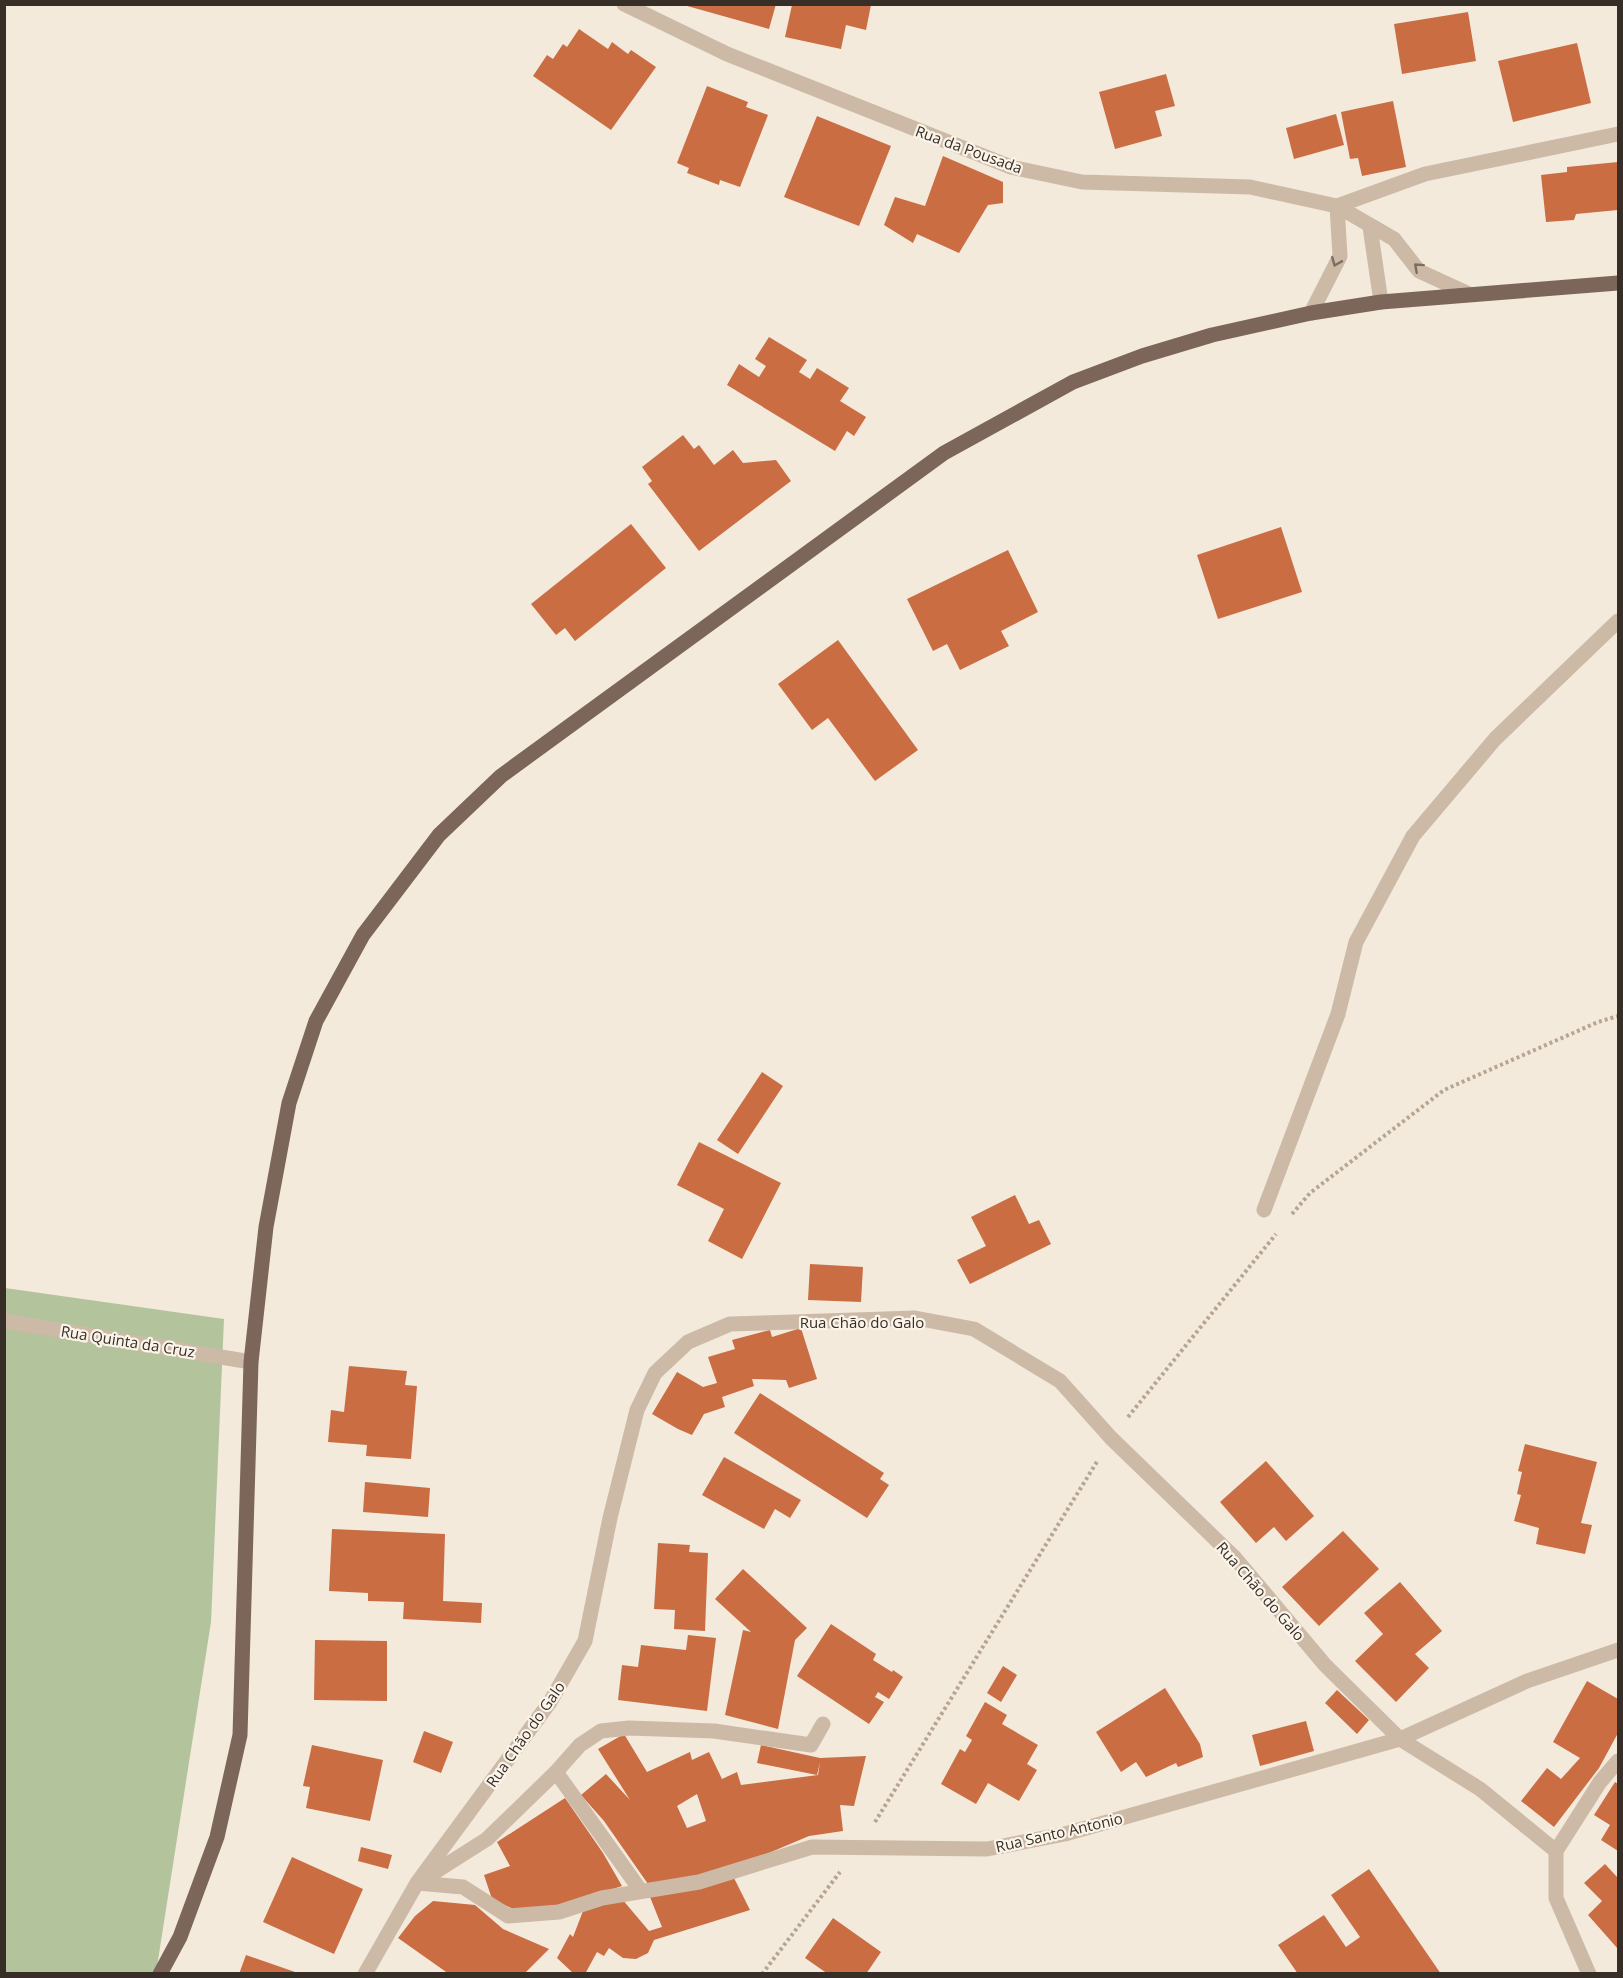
<svg xmlns="http://www.w3.org/2000/svg" width="1623" height="1978" viewBox="0 0 1623 1978" font-family="'Open Sans',sans-serif">
<style>
.green{fill:#b3c39b}
.building{fill:#ca6d43;fill-rule:evenodd}
.lines{fill:none;stroke-linecap:round;stroke-linejoin:round}
.path{stroke:#b8a591;stroke-width:4;stroke-dasharray:3 3;stroke-linecap:butt}
.lane{stroke:#ccbaa7;stroke-width:15}
.street{stroke:#ccbaa7;stroke-width:15}
.primary{stroke:#7b6659;stroke-width:15}
.oneway{stroke:#7b6d61}
.labels{text-anchor:middle;dominant-baseline:central;stroke-width:4.5;stroke-linejoin:round;paint-order:stroke}
.street-label{font-size:15px;fill:#382e28;stroke:#faf4e9}
</style>
<rect width="100%" height="100%" fill="#f3eadc"/>
<path class="green" d="M5 1288 224 1319 211 1622 156 1973 5 1974Z"/>
<path class="building" d="M680 4H776L769 29Z
M792 5H871L866 30 846 25 841 49 785 37Z
M1468 12 1476 61 1402 74 1394 24Z
M579 29 608 49 612 42 628 54 631 50 656 67 611 130 533 76 547 55 553 59 563 44 567 47Z
M1577 43 1591 103 1513 122 1498 61Z
M1166 74 1175 106 1155 111 1162 136 1115 149 1099 92Z
M707 86 748 102 746 107 768 115 740 187 720 180 719 185 687 173 689 168 677 163Z
M1393 101 1406 167 1362 176 1358 158 1350 159 1341 112Z
M1336 114 1344 145 1294 159 1286 128Z
M817 116 891 146 859 226 784 197Z
M943 156 1003 182V203L988 205 959 253 917 234 913 243 884 225 895 197 925 206Z
M1618 162V210L1576 214 1574 220 1546 222 1541 175 1567 172V167Z
M769 337 807 360 799 372 810 379 817 368 849 388 840 401 866 417 854 436 847 431 835 451 727 385 739 364 759 377 766 366 755 359Z
M683 435 694 449 699 445 714 465 733 450 743 463 776 460 791 481 699 551 648 484 652 481 642 467Z
M631 524 666 568 575 641 565 628 556 635 531 604Z
M1281 527 1302 592 1218 619 1197 555Z
M1008 550 1038 612 1001 631 1009 646 960 670 947 644 933 651 907 599Z
M838 640 918 750 875 781 828 718 812 730 778 684Z
M762 1072 783 1086 738 1154 717 1140Z
M699 1142 781 1183 742 1259 708 1241 724 1209 677 1185Z
M1015 1195 1029 1224 1039 1220 1051 1244 970 1284 957 1260 986 1246 971 1217Z
M810 1264 863 1267 861 1302 808 1300Z
M801 1328 817 1379 789 1388 786 1380 752 1379 754 1386 722 1397 725 1407 704 1414 692 1435 678 1429 652 1414 677 1372 703 1387 717 1383 708 1357 735 1349 732 1340 770 1330 772 1337Z
M349 1366 407 1371 405 1385 417 1386 411 1459 366 1456 367 1445 328 1442 331 1410 344 1412Z
M760 1393 884 1473 880 1479 889 1485 867 1518 734 1433Z
M1525 1444 1597 1462 1581 1523 1592 1525 1585 1554 1536 1544 1539 1528 1514 1521 1521 1495 1517 1494 1522 1472 1518 1471Z
M724 1457 801 1500 790 1518 775 1509 764 1529 702 1495Z
M1266 1461 1314 1516 1286 1541 1274 1527 1256 1543 1220 1502Z
M365 1482 430 1488 428 1517 363 1512Z
M332 1529 445 1534 443 1601 482 1603 481 1623 403 1619 404 1602 368 1601V1593L329 1591Z
M1343 1531 1379 1569 1319 1626 1282 1587Z
M658 1543 690 1545 689 1552 708 1553 705 1631 674 1629 675 1610 654 1609Z
M743 1569 807 1628 795 1640 778 1729 725 1715 743 1630 751 1632 715 1599Z
M1400 1582 1442 1631 1415 1654 1429 1668 1396 1702 1355 1661 1383 1634 1364 1613Z
M831 1624 876 1654 873 1660 892 1672 893 1670 903 1677 889 1699 878 1692 875 1697 884 1702 869 1724 797 1676Z
M688 1635 716 1638 707 1711 618 1700 622 1665 638 1667 641 1645 686 1650Z
M315 1640 387 1641V1701L314 1700Z
M1003 1666 1017 1675 1001 1702 987 1693Z
M1587 1681 1618 1699V1733L1599 1768 1554 1827 1521 1801 1547 1768 1561 1779 1580 1758 1553 1742Z
M1165 1688 1200 1744 1203 1757 1178 1767 1176 1763 1146 1777 1136 1762 1121 1772 1096 1732Z
M1337 1690 1369 1720 1357 1734 1325 1703Z
M985 1702 1007 1715 1002 1724 1038 1745 1027 1764 1037 1770 1019 1801 988 1783 976 1804 941 1784 960 1749 965 1752 972 1740 966 1736Z
M1306 1721 1314 1751 1260 1766 1252 1735Z
M424 1731 453 1742 441 1773 413 1762Z
M624 1734 647 1772 690 1752 692 1760 709 1752 722 1779 737 1772 741 1785 818 1775 820 1762 817 1775 757 1763 761 1745 820 1758 866 1756 854 1806 840 1805 843 1831 809 1836 764 1855 703 1876 648 1884 604 1821 581 1795 606 1774 630 1800 598 1749ZM697 1794 706 1821 687 1828 677 1806Z
M312 1745 383 1760 370 1821 306 1808 310 1787 303 1786Z
M1615 1782 1618 1784V1851L1601 1840 1610 1825 1594 1815Z
M565 1798 603 1853 622 1886 568 1904 513 1909 492 1899 484 1875 510 1866 497 1842Z
M361 1847 392 1855 388 1869 358 1861Z
M292 1857 363 1889 334 1954 263 1922Z
M1605 1864 1618 1878V1949L1588 1915 1602 1901 1584 1883Z
M1369 1869 1441 1974H1298L1278 1945 1324 1915 1346 1947 1360 1937 1331 1895Z
M733 1876 750 1910 654 1940 648 1953 636 1959 623 1958 609 1948 604 1956 597 1952 585 1974H574L557 1958 570 1934 573 1937 583 1911 622 1899 649 1931 662 1927 650 1897Z
M433 1901 475 1905 503 1929 549 1949 524 1974H449L398 1938 415 1916Z
M833 1918 881 1952 866 1974H828L805 1958Z
M246 1955 298 1973V1974H239Z"/>
<g class="lines">
<path class="path" d="M1292 1214 1310 1193 1444 1090 1598 1022 1618 1016
M1128 1417 1276 1234
M875 1822 1098 1460
M762 1974 840 1872"/>
<path class="lane" d="M1264 1210 1338 1014 1356 942 1413 836 1495 739 1618 621"/>
<path class="street" d="M624 4 727 54 1011 167 1082 182 1250 187 1337 206 1394 239 1419 271 1469 294
M1337 206 1425 174 1618 134
M1370 227 1381 302
M1311 313 1340 256 1337 206
M4 1321 251 1362
M556 1772 580 1745 601 1731 629 1728 714 1731 811 1745 823 1724
M424 1879 487 1839 556 1772 641 1891
M417 1883 463 1887 508 1916 559 1912 602 1898 699 1882 812 1847 987 1849 1065 1834 1400 1739 1527 1681 1618 1650
M365 1974 417 1883 550 1702 585 1641 610 1518 637 1410 655 1373 688 1342 730 1324 915 1318 974 1329 1060 1381 1111 1438 1235 1558 1325 1665 1400 1739 1480 1789 1556 1851
M1589 1974 1556 1898V1851L1600 1782 1618 1761"/>
<path class="primary" d="M160 1974 180 1937 217 1837 240 1735 251 1362 266 1227 289 1103 316 1021 363 935 439 835 501 776 944 453 1073 382 1142 356 1212 335 1311 313 1381 302 1618 283"/>
</g>
<defs><path id="oneway-chevron" d="M-2-3.5L2.5 0L-2 3.5" fill="none" stroke-width="1.6" stroke-linecap="round" stroke-linejoin="round" transform="scale(1.5)"/></defs>
<g class="oneway">
<use href="#oneway-chevron" transform="translate(1336 262) rotate(112)"/>
<use href="#oneway-chevron" transform="translate(1418 267) rotate(-138)"/>
</g>
<g class="labels">
<g class="street-label">
<text transform="translate(969 149) rotate(20)">Rua da Pousada</text>
<text x="862" y="1322">Rua Chão do Galo</text>
<text transform="translate(128 1341) rotate(9)">Rua Quinta da Cruz</text>
<text transform="translate(1261 1591) rotate(49)">Rua Chão do Galo</text>
<text transform="translate(525 1734) rotate(-55)">Rua Chão do Galo</text>
<text transform="translate(1059 1832) rotate(-13)">Rua Santo Antonio</text>
</g>
</g>
<rect width="1623" height="1978" fill="none" stroke="#382e28" stroke-width="12"/>
</svg>
